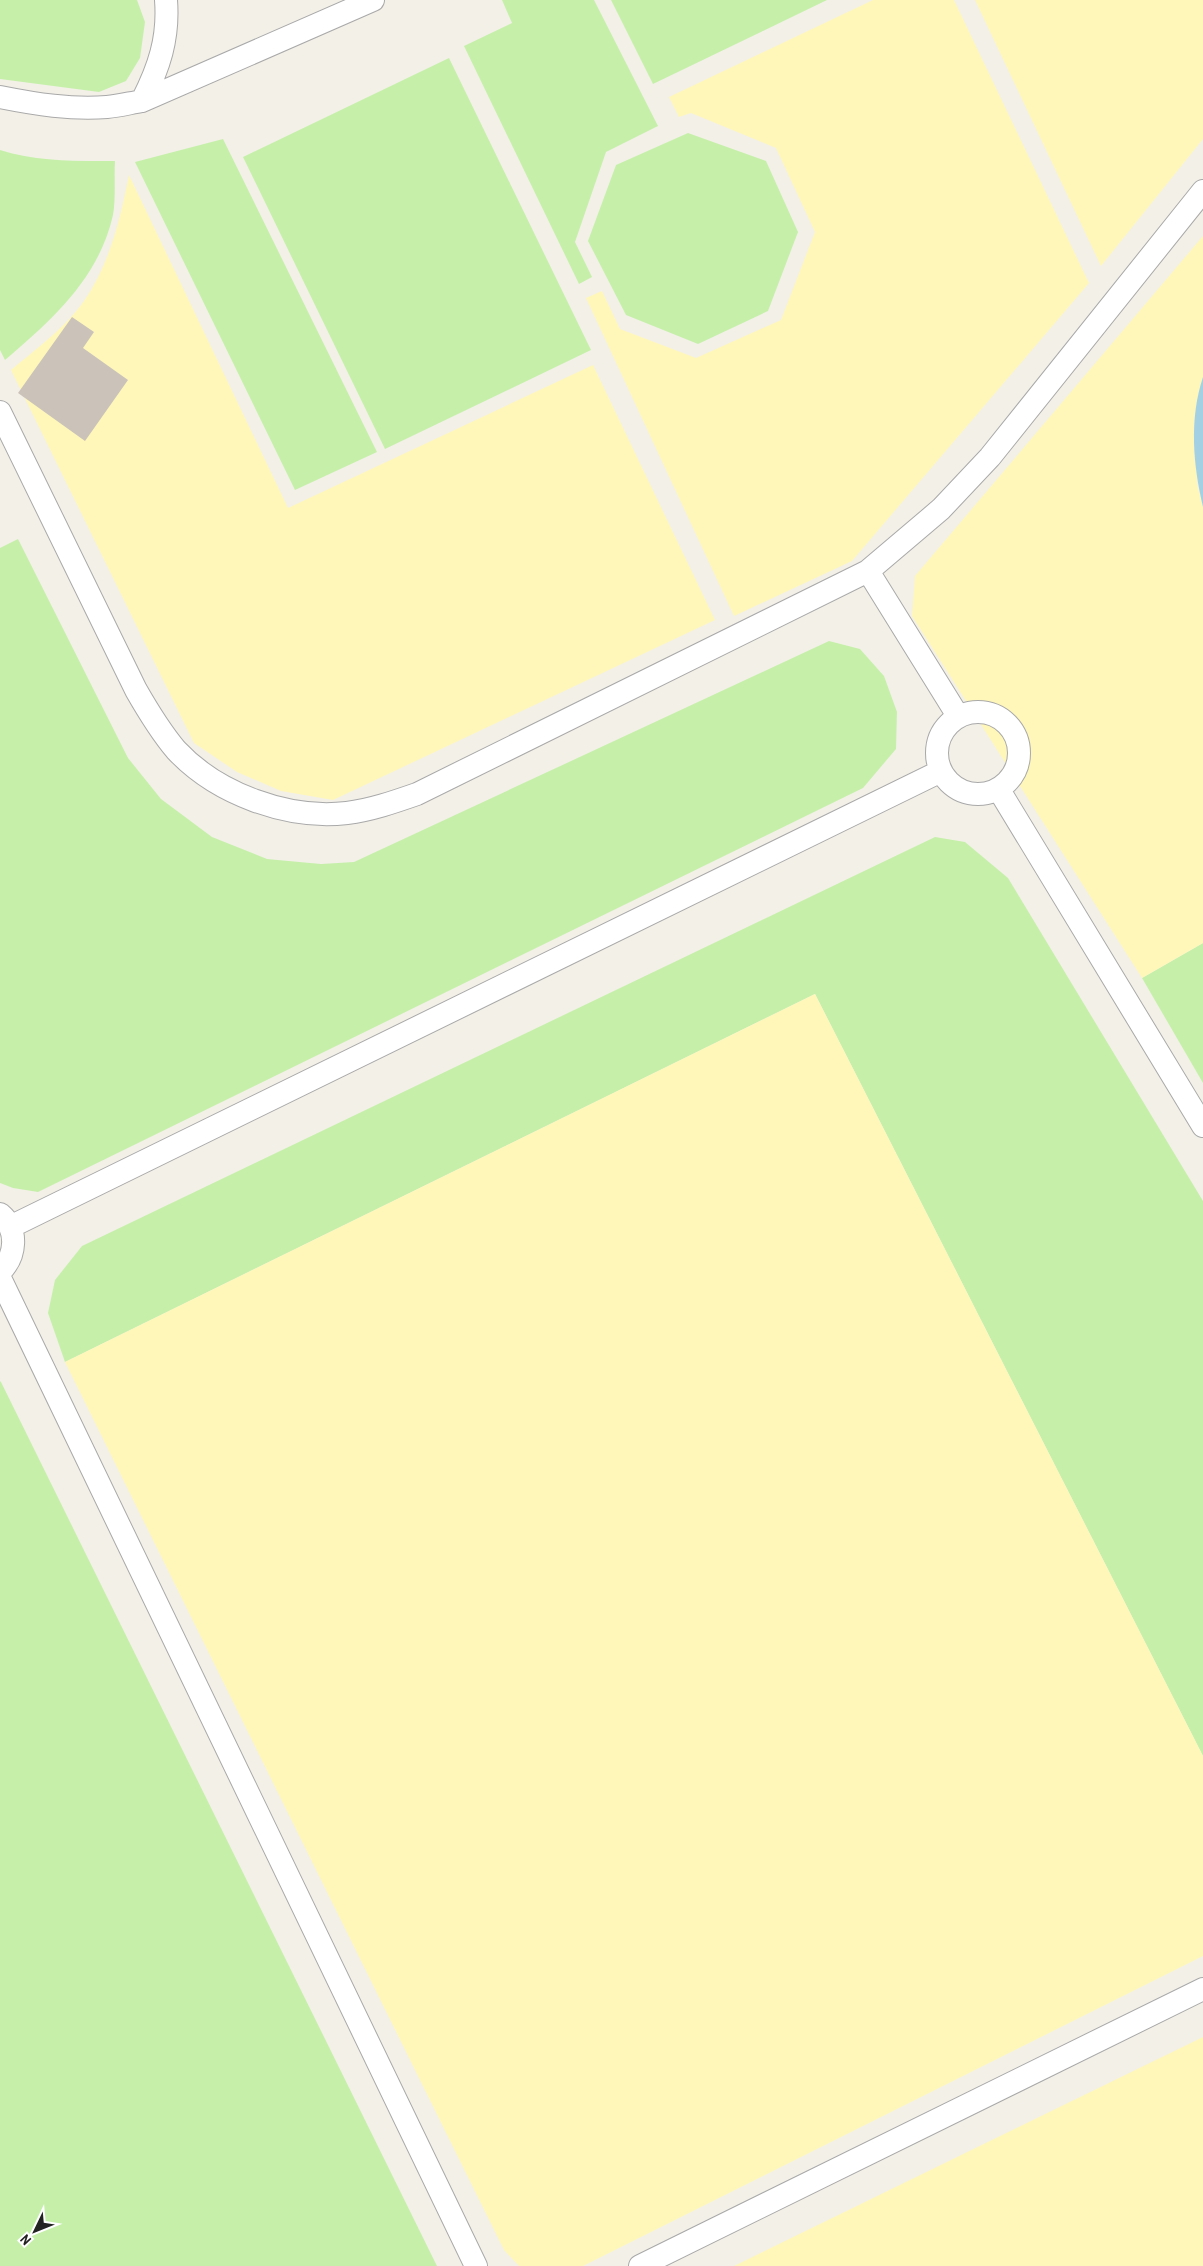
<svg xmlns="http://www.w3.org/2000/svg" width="1203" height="2266" viewBox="0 0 1203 2266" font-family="'Archivo Narrow',sans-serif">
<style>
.grass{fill:#c6f0aa}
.sand{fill:#fff7b9}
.water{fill:#a4d0e4}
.building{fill:#cbc3ba}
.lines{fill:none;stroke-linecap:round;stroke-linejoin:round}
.lane-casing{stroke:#a9a9a9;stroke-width:24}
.lane{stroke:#fff;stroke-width:22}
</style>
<rect width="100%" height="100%" fill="#f3f0e8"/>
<path class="grass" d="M0 0H137L145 22 140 58 126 81 99 92 0 79Z
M502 0H594L658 126 606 152 575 242 592 277 579 284 464 46 512 23Z
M611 0H827L653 84Z
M449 58 591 350 385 449 243 157Z
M688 133 766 161 798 232 768 311 698 344 626 315 588 241 616 165Z
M223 139 377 452 295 490 135 162Z
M0 150C38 162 76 161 115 161 114 178 116 198 113 215 99 278 52 320 5 360L0 350Z
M18 539 128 758 161 799 212 837 267 859 321 864 354 862 829 641 860 649 884 676 897 712 896 749 863 788 38 1192 13 1188 0 1183V548Z
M935 837 965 842 1008 878 1203 1201V1756L815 994 65 1362 48 1313 55 1280 82 1246Z
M1203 943V1083L1142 978Z
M0 1381 1 1382 437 2266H0Z"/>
<path class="sand" d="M873 0H954L1089 283 852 561 734 616 586 298 602 291 620 329 696 358 781 320 815 232 776 148 691 113 679 117 669 97Z
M975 0H1203V139L1101 266Z
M129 175 288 508 593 365 715 620 333 800 281 791 237 772 194 743 11 370C35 350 66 327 84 301 110 263 120 220 129 175Z
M1203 236V377L1197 483 1203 507V943L1142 978 912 616 915 576Z
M815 994 1203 1756V1956L583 2266H519L504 2250 65 1362Z
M1203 2037V2266H734Z"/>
<path class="water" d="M1203 377V507C1193 465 1189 419 1203 377Z"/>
<path class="building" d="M72 317 94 332 83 348 128 380 85 441 18 393Z"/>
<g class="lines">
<g class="lane-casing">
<path id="lane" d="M0 97C35 104 72 110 107 107 119 106 130 103 142 101L373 0
M142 101C159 68 169 38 166 0
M0 412 136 690C148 711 160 731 176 750 217 794 288 820 347 813 371 810 394 802 417 794L868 571 941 509 990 457 1203 191
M868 571 958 716
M937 753a41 41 0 1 1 82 0a41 41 0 1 1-82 0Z
M999 790 1203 1126
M0 1214C19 1230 16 1256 0 1272
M10 1227 941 771
M0 1278 476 2266
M640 2266 1203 1989"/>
</g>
<use href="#lane" class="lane"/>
</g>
<g transform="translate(35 2231) rotate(227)" stroke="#ffffff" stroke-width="4" paint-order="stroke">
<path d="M0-4L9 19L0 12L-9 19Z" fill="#222222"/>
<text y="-8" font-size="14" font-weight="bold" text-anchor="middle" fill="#222222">N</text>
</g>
</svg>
